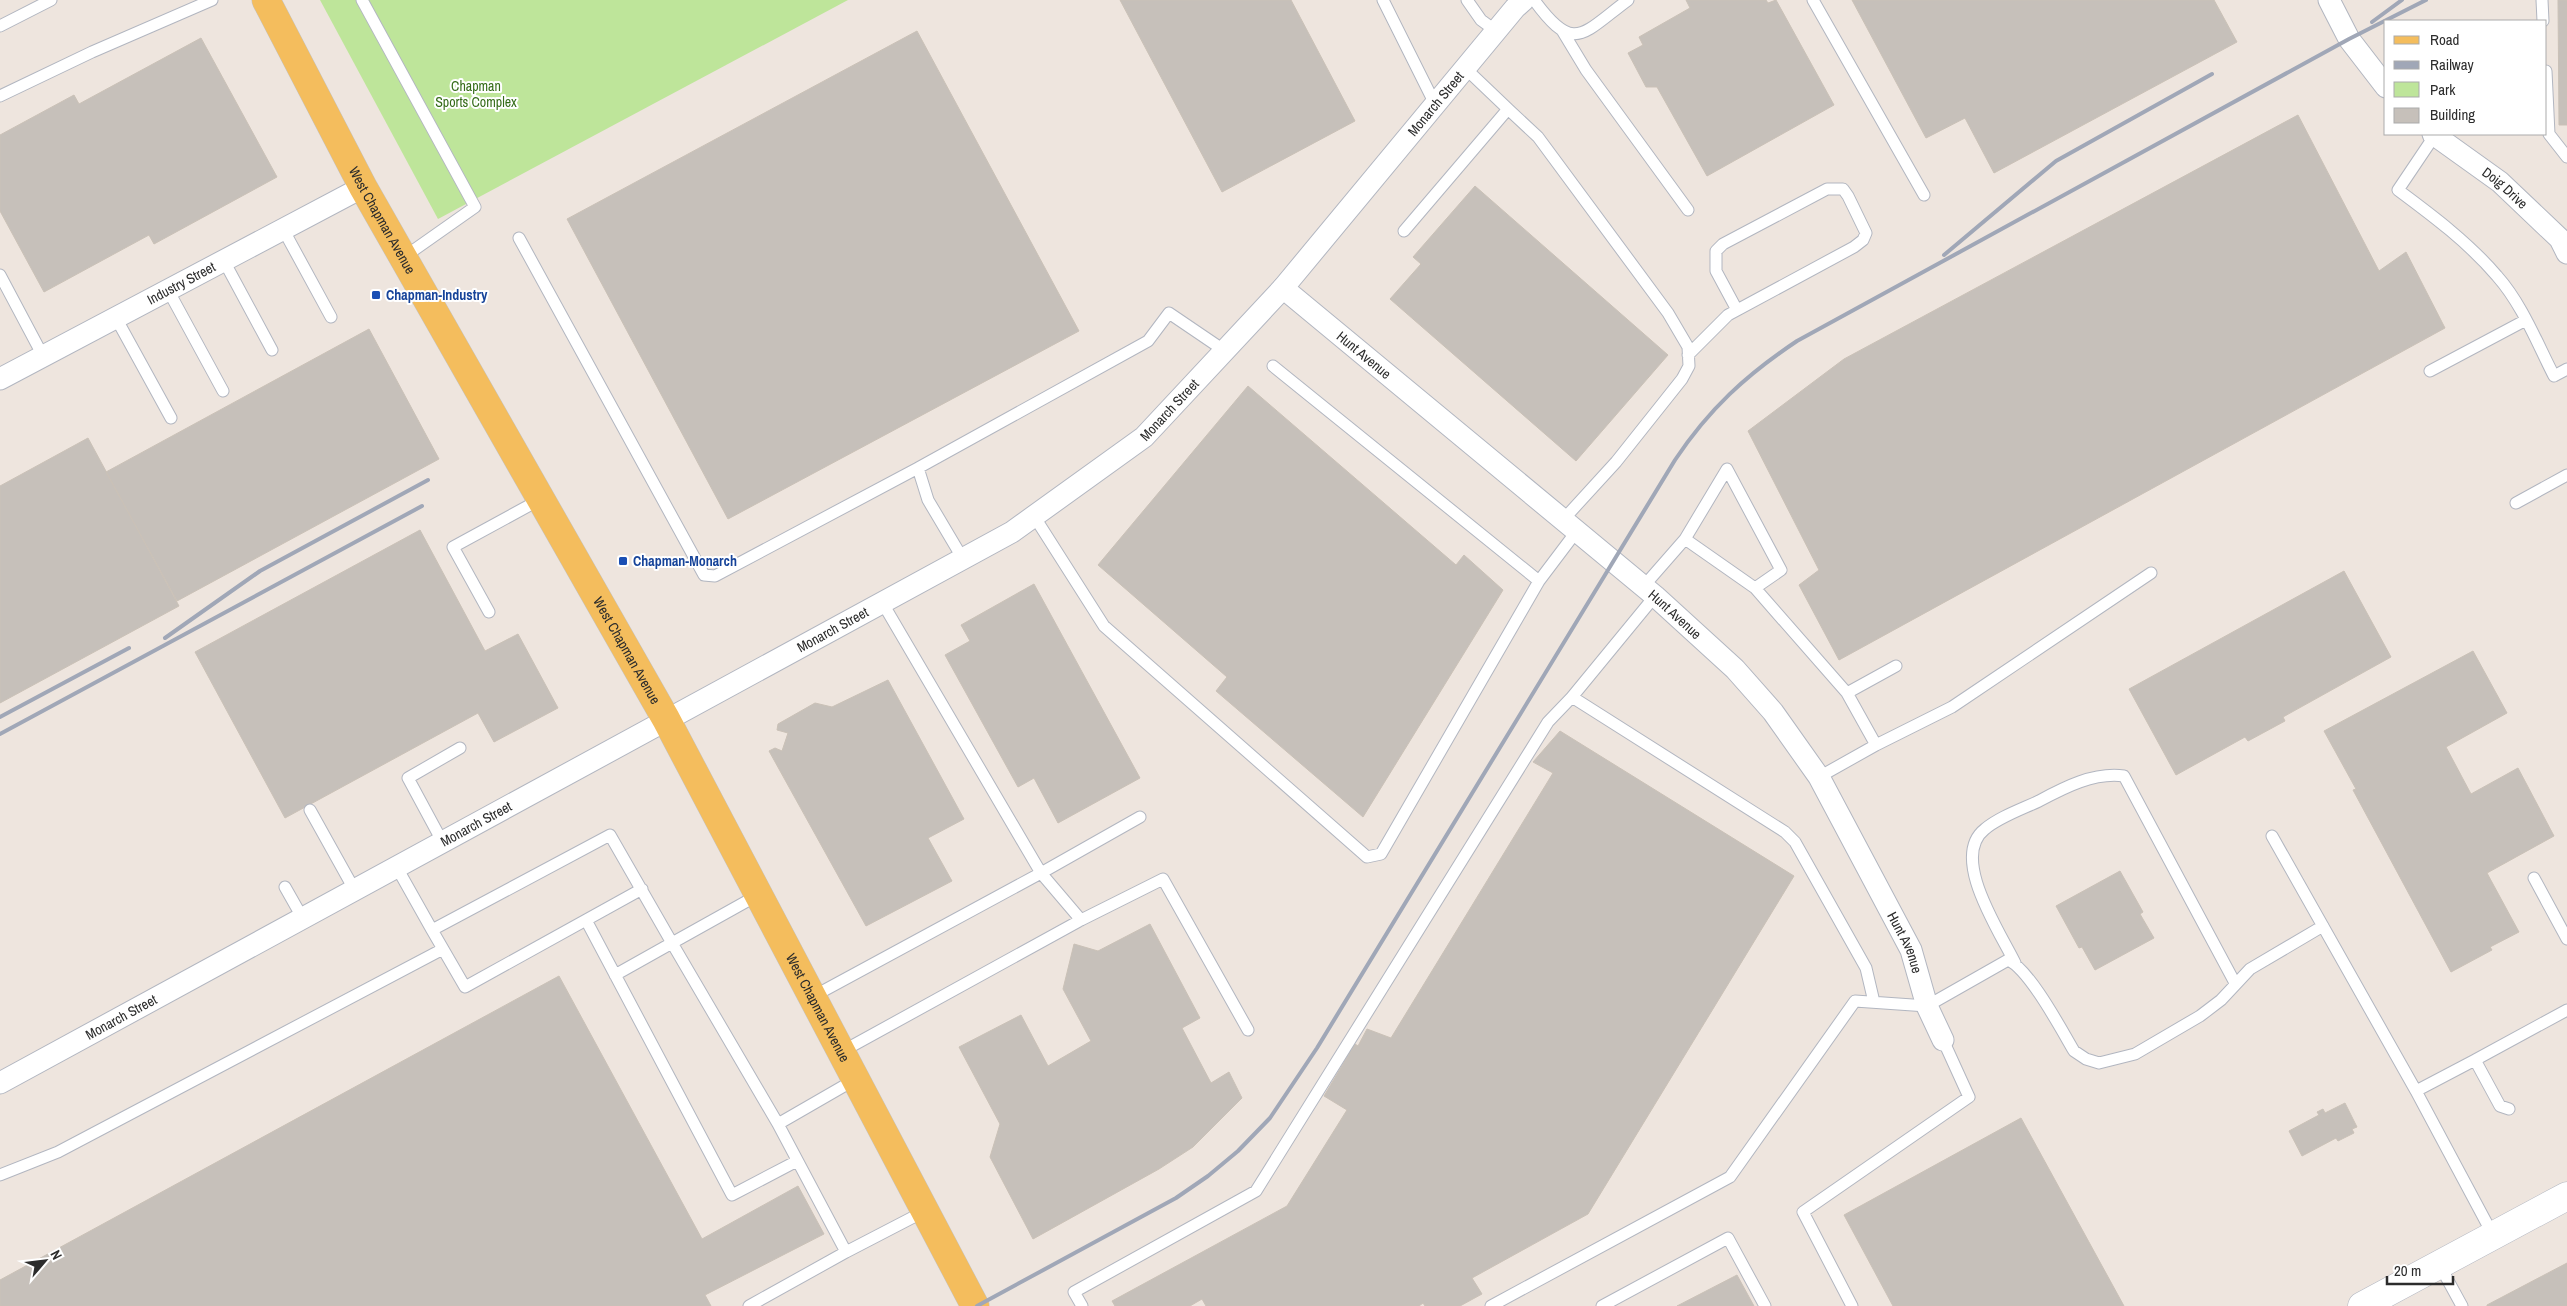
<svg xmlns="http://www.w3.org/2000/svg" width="2567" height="1306" viewBox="0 0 2567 1306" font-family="'Archivo Narrow',sans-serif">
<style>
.green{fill:#bee59a}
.building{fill:#c6c0ba;stroke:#cac1b7}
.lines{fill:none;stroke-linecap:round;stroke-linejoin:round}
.lane-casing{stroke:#b2b6c0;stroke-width:13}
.street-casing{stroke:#b2b6c0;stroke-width:23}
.secondary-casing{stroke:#b2b6c0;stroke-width:29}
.primary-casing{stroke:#c4c4c4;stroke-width:29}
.lane{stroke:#fff;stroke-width:11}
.street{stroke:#fff;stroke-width:21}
.secondary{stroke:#fff;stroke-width:28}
.primary{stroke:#f4bd5d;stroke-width:28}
.rail{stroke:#a0a7b7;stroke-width:4}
.transit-dot{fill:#1a4fb4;stroke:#fff;stroke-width:2}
.labels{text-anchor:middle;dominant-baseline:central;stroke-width:4;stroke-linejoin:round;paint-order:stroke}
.park-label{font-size:14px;fill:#356c19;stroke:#fff}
.street-label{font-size:14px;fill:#2c2c2c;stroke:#fff}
.transit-label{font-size:14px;font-weight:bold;fill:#164399;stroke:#fff;text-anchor:start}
</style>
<rect width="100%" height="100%" fill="#eee5de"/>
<path class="green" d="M320 0H848L438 219Z"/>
<path class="building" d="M1120 0H1291L1355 121 1222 192Z
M1686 0H1766L1768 3 1776 0 1834 105 1707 176 1657 87H1646L1628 53 1643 45 1639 37 1690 8Z
M1852 0H2214L2237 42 1994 173 1965 118 1926 138Z
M2558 0H2567V125H2559Z
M917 31 1079 331 728 519 567 219Z
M201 38 277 177 154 244 149 235 44 292 0 211V135L74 95 79 104Z
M2298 115 2379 271 2406 252 2445 328 1839 660 1799 585 1819 570 1748 431 1844 359Z
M1475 186 1668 355 1576 461 1390 299 1421 264 1413 257Z
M369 329 439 459 177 601 106 472Z
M1248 386 1456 565 1464 555 1503 590 1363 817 1216 691 1227 677 1098 565Z
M88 438 179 606 0 703V486Z
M420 530 485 651 518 634 558 708 494 742 478 713 285 818 195 652Z
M2344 571 2391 657 2283 717 2285 721 2248 741 2245 737 2176 775 2129 689Z
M1034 584 1140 778 1058 823 1034 778 1018 787 945 655 970 641 961 625Z
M2473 651 2507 713 2446 747 2471 794 2518 768 2554 836 2487 873 2519 932 2490 947 2492 950 2451 972 2353 790 2356 789 2324 731Z
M888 680 964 819 928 838 952 881 866 926 769 751 775 748 782 751 788 733 777 730 778 724 815 703 832 707Z
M1560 731 1794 876 1588 1214 1472 1278 1482 1294 1460 1306H1425L1423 1303 1419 1306H1206L1202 1299 1190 1306H1115L1112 1301 1287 1206 1347 1110 1324 1096 1355 1044 1358 1046 1367 1029 1391 1038 1553 773 1533 762Z
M2120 871 2143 912 2140 914 2154 938 2095 970 2082 947 2079 948 2056 906Z
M1150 924 1200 1018 1182 1028 1211 1083 1229 1072 1242 1098 1193 1147 1159 1169 1033 1239 990 1157 1000 1124 959 1047 1021 1015 1048 1066 1091 1041 1063 989 1074 944 1098 951Z
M559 976 702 1239 798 1186 824 1234 705 1295 711 1306H0V1280Z
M2345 1103 2357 1127 2352 1129 2354 1133 2338 1141 2336 1138 2302 1156 2289 1131 2319 1115 2317 1112 2323 1109 2325 1113Z
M2021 1118 2124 1306H1893L1844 1215Z
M2567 1263V1306H2487V1305Z
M1737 1275 1754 1306H1677Z"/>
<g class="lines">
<g class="lane-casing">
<path id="lane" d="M362 0 475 207 404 257
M1383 0 1435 104
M1467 0 1481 20 1496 31
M1534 0C1574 55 1582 34 1628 0
M1813 0 1924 195
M2542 0 2543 21
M0 26 51 0
M1563 32 1586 70 1688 210
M2546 71 2549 134 2567 157
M0 96 92 52 212 0
M1508 109 1538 137 1668 313 1688 347 1689 366 1682 379 1616 462 1563 520
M2435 135 2398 190C2433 216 2469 243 2497 276 2522 304 2537 343 2554 376L2567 369
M283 229 331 317
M1404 231 1508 109 1465 68
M519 238 704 575 715 576 918 468
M224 261 272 350
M0 275 43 356
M168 290 223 391
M116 318 171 418
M1688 355 1728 315 1854 247 1863 240 1866 233 1848 196 1843 189H1827L1723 244 1716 251V271L1737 310
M1273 366 1539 581
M2430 371 2526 320
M2516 503 2567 475
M1034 516 1104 626 1367 857 1381 854 1539 581 1576 532
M1685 539 1727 469 1781 570 1755 588
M963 559 928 500 918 468 1148 341 1169 313 1225 351
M1643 587 1685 539 1755 588 1847 693 1876 745 1819 777
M1655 596 1572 697 1785 832 1795 842 1866 968 1874 1002
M882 602 1041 873 1140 817
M489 612 453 547 541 499
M1847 693 1896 666
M1876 745 1952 707 2151 573
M310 810 354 889
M2272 836 2416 1091
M442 841 408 778 460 748
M396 866 432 930 610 835 672 943 615 975
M2534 878 2567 939
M285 887 302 917
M758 895 672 943 778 1124
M586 920 732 1195 797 1161
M432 930 465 987 642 889
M2015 963C2000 932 1949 857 1985 829 1999 817 2022 809 2039 801 2065 787 2094 772 2124 776L2235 983
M812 997 1041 873 1081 920
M841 1052 1081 920 1163 879 1248 1030
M2475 1060 2567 1010
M856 1079 778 1124 846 1252 925 1211
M0 1175 58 1152 443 949
M2493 1235 2416 1091 2475 1060 2500 1106 2509 1109
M2439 1264 2462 1306
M749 1306 846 1252
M1082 1306 1074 1292 1256 1191 1548 722 1572 697
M1491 1306 1730 1177 1855 1001 1927 1006 2008 960C2029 969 2061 1029 2074 1051L2086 1059 2099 1063 2135 1054 2200 1016 2221 1000 2250 969 2323 926
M1602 1306 1728 1238 1765 1306
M1852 1306 1803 1212 1969 1097 1943 1040"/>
</g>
<g class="street-casing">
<g id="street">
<path d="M2329 0 2349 39 2386 87"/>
<path id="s1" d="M2433 134 2500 182 2560 239 2567 253"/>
<path id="s2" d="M1283 288 1655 596 1735 669 1773 712 1819 777 1911 950 1927 1006 1943 1040"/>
<path id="s3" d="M0 379 363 187"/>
<path id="s4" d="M0 1083 1012 532 1144 437 1283 288 1515 8 1524 0"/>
</g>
</g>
<g class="secondary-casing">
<path id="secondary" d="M2362 1306 2567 1196"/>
</g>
<g class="primary-casing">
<g id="primary">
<path id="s5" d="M266 0 363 187 666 719 975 1306"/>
</g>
</g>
<use href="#lane" class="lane"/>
<use href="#street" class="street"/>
<use href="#secondary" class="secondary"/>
<use href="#primary" class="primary"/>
<path class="rail" d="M2372 22 2402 0
M1944 255 2056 161 2212 74
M165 638 260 571 428 480
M0 717 129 648
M0 734 422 506
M977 1306 1176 1198 1208 1176 1238 1151 1270 1118 1317 1048 1675 460C1709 409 1746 375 1797 341L2349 39 2426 0"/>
</g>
<g class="transit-dot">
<rect x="371" y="290" width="10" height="10" rx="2.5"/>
<rect x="618" y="556" width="10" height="10" rx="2.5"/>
</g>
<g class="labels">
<g class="park-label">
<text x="476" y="86">Chapman<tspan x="476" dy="16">Sports Complex</tspan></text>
</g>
<g class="street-label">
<text stroke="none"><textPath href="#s4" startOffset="1758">Monarch Street</textPath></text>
<text stroke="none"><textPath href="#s1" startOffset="90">Doig Drive</textPath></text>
<text stroke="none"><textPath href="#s5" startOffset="249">West Chapman Avenue</textPath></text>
<text stroke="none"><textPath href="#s3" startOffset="205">Industry Street</textPath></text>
<text stroke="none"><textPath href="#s2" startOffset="105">Hunt Avenue</textPath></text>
<text stroke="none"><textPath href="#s4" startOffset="1352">Monarch Street</textPath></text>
<text stroke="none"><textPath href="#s2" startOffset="510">Hunt Avenue</textPath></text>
<text stroke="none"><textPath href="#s4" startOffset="948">Monarch Street</textPath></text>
<text stroke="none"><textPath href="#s5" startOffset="744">West Chapman Avenue</textPath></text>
<text stroke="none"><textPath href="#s4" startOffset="542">Monarch Street</textPath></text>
<text stroke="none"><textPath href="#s2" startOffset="915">Hunt Avenue</textPath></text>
<text stroke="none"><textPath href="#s5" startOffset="1149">West Chapman Avenue</textPath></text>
<text stroke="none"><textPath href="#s4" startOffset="138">Monarch Street</textPath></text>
</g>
<g class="transit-label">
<text x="386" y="295">Chapman-Industry</text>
<text x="633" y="561">Chapman-Monarch</text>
</g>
</g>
<rect x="2384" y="20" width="162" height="115" fill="#ffffff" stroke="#ababab"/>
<rect x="2394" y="36" width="25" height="8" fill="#f4bd5d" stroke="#ababab"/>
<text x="2430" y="45" font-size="15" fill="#2c2c2c">Road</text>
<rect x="2394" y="61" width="25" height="8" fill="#a0a7b7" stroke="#ababab"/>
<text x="2430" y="70" font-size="15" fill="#2c2c2c">Railway</text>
<rect x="2394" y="82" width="25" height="15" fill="#bee59a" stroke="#ababab"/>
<text x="2430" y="95" font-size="15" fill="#2c2c2c">Park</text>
<rect x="2394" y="108" width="25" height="15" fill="#c6c0ba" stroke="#ababab"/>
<text x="2430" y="120" font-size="15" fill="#2c2c2c">Building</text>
<g transform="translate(45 1261) rotate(62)" stroke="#ffffff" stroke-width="4" paint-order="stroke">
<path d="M0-4L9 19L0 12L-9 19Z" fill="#2c2c2c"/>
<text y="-8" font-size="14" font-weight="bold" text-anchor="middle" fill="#2c2c2c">N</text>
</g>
<path d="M2387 1276v8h66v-8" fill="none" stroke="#2c2c2c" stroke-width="2.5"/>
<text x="2394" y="1276" font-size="15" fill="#2c2c2c" stroke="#ffffff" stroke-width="4" paint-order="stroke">20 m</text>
</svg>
